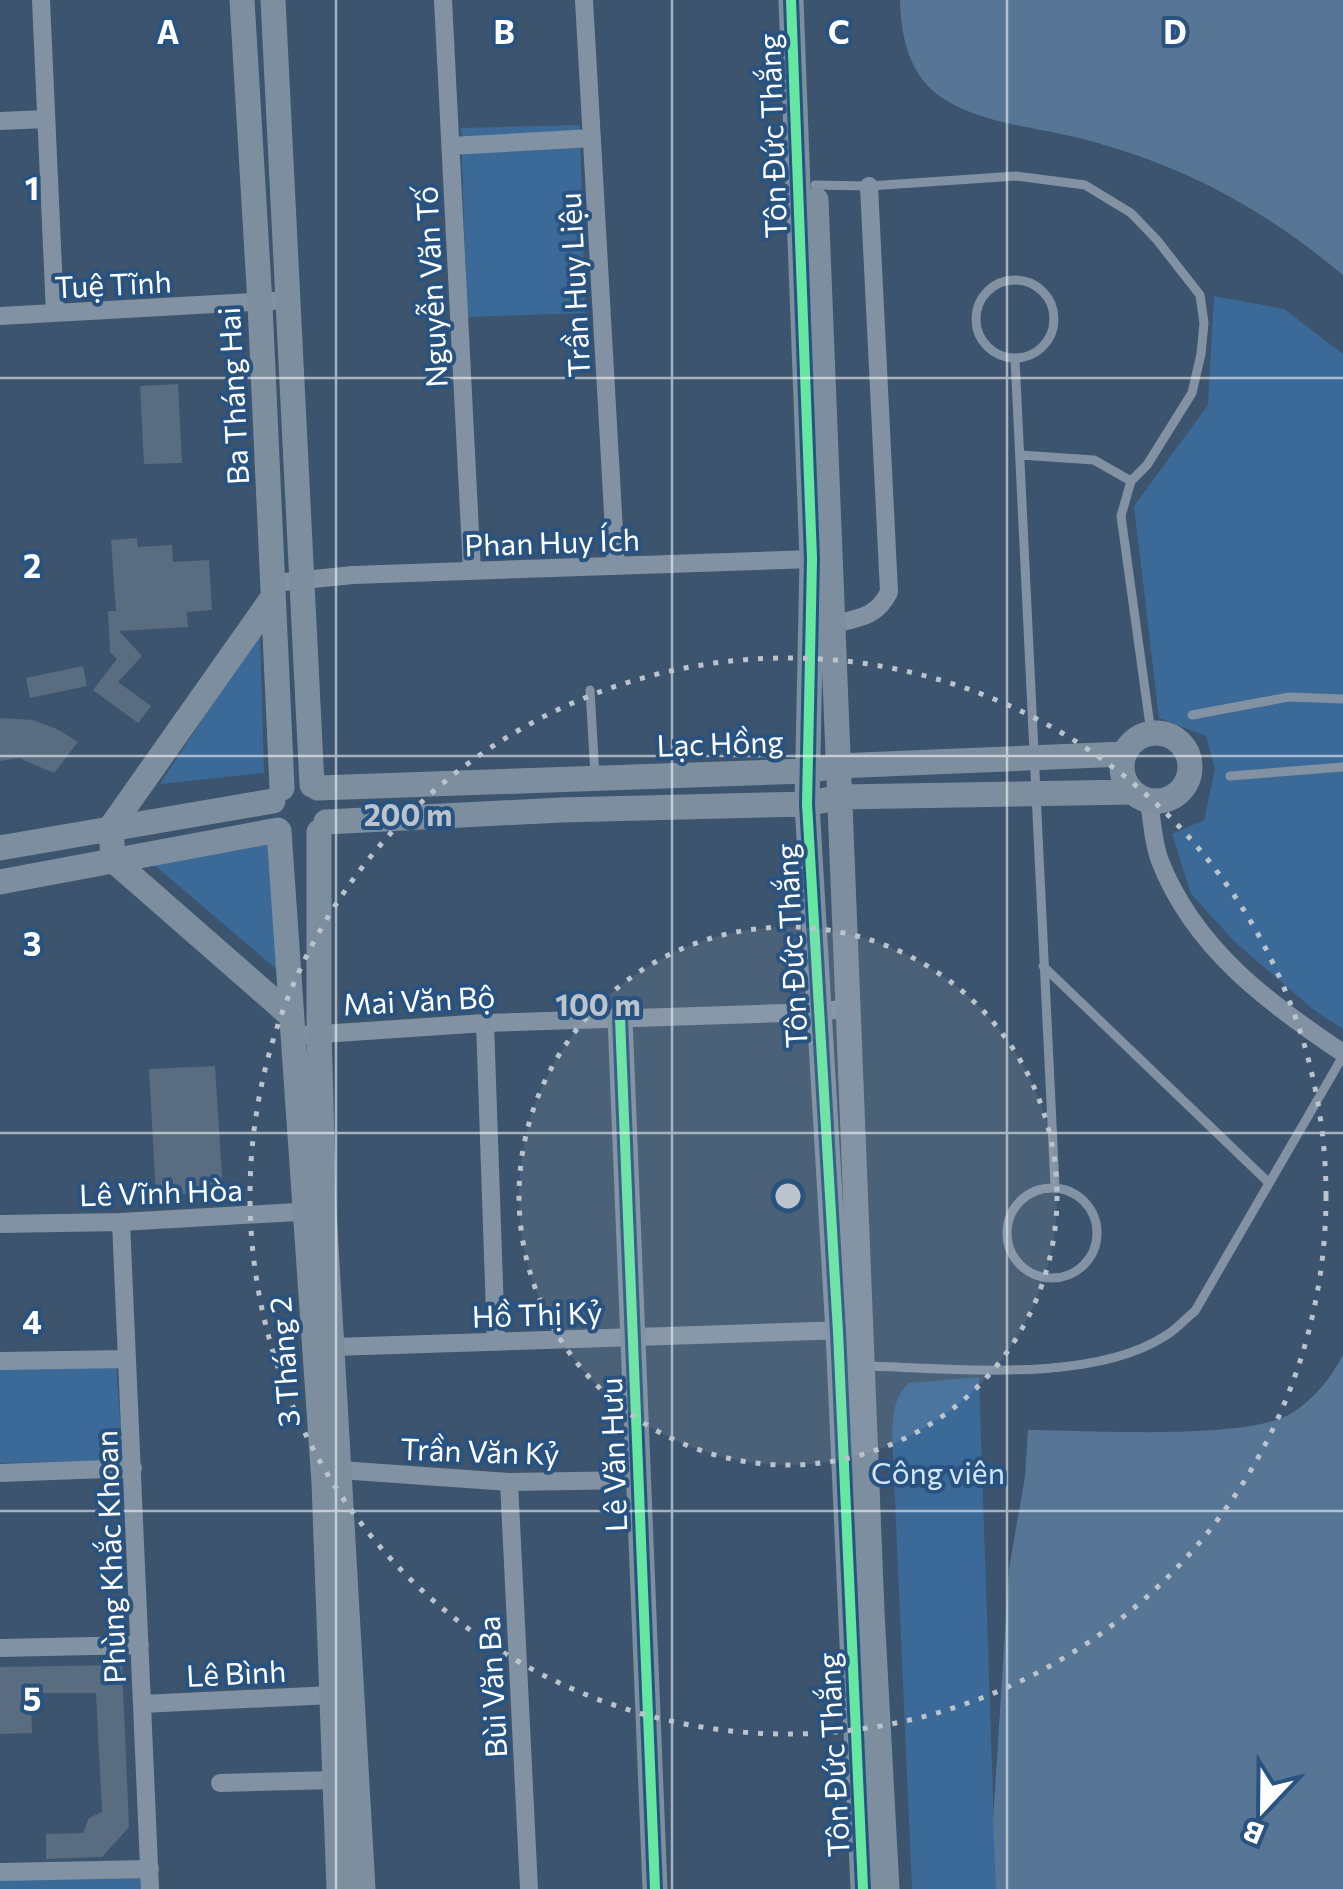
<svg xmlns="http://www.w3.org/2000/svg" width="1343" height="1889" viewBox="0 0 1343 1889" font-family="Commissioner,sans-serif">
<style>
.green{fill:#3c6a98}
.water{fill:#577595}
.building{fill:#596c80}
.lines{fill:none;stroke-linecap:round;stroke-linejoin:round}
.lane{stroke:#8292a3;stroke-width:9}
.street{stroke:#8292a3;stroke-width:18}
.secondary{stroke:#7d8e9f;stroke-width:25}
.cycleway-casing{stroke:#285381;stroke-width:16}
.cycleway{stroke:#66e7a1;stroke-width:10}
.grid{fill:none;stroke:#fff;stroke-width:2.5;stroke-opacity:0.55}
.ring{fill:none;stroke:#bbc3cc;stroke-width:5;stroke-dasharray:5 10}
.labels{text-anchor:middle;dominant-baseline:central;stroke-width:8;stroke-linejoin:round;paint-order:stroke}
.street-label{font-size:30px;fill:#fff;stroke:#285381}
.park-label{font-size:30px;fill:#d3e4f5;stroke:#285381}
.grid-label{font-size:32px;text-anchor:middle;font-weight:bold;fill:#fff;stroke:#285381;stroke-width:8;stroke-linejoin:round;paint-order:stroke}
.centre{fill:#bbc3cc;stroke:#285381;stroke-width:5}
.ring-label{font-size:30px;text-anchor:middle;font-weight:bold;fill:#bbc3cc;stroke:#285381;stroke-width:8;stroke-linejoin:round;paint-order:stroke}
</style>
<rect width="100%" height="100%" fill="#3c546d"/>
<path class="green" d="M580 125 585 313 467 317 461 128Z
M1214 296 1284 309 1343 354V1029L1314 1010 1236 943 1191 894 1172 834 1204 820 1215 769 1206 736 1159 718 1134 506 1208 405Z
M260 632 264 773 160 784Z
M273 841 281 973 152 863Z
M116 1361 123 1460 0 1463V1363Z
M979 1377 996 1889H912L892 1432C894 1412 894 1397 909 1383Z
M142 1870V1889H0V1872Z"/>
<path class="water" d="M900 0H1343V275C1260 207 1188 167 1083 139 1037 127 978 124 938 95 908 72 901 35 900 0Z
M1343 1355V1889H996L993 1822 1009 1568 1025 1477 1028 1430C1086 1430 1247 1441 1292 1413 1314 1399 1331 1378 1343 1355Z"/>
<path class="building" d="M178 384 182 463 144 464 140 386Z
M137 538 138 547 172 545 173 562 209 560 212 610 187 612 188 627 119 631 142 656 118 682 151 706 138 723 93 690 117 659 110 652 108 611H116L111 540Z
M83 666 87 686 30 698 26 678Z
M0 718 33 720 59 730 78 742 54 773 19 758 0 761Z
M215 1066 223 1192 156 1195 149 1069Z
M122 1665 129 1827 102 1857 46 1859V1834L83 1833 89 1818 102 1812 96 1693H31L32 1733 0 1734V1667Z"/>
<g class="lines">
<path class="lane" d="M815 185 869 186 1016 176 1085 185 1131 213 1157 240 1200 295 1204 323 1201 354 1192 393 1147 465 1131 481 1121 516 1151 733
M976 319a39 39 0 1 1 78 0a39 39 0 1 1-78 0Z
M1015 359 1055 1186
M1020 455 1094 460 1131 481
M590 690 595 776
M1192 715 1289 697 1343 699
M1230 776 1343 767
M1043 966 1268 1182
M1007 1233a45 45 0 1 1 90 0a45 45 0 1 1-90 0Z
M866 1366C952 1368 1091 1384 1165 1336 1176 1330 1185 1319 1195 1311L1343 1056"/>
<path class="street" d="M41 0 55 313
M443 0 472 571
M584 0 616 566
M0 121 46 119
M451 146 592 138
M0 316 288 300
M274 583 353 575 812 559 822 556
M833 624C859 618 877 617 889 592L869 186
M1149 801C1152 820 1153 843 1160 861 1194 948 1268 1003 1343 1053
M485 1023 496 1342
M292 1036 485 1023 818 1012 850 1008
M121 1222 150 1889
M0 1224 121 1222 314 1211
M334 1347 847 1330
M0 1361 127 1359
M0 1473 133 1468
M331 1477 340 1470 509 1482 638 1480
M509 1482 529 1889
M0 1648 140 1645
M142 1704 332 1695 339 1689
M220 1783 335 1780
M0 1872 150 1869"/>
<path class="secondary" d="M242 0 260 304 282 788
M273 0 312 785
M791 0 812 559 807 804 838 1332 863 1889
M816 200 872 1612 887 1889
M273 597 111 827 113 860 290 1015
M1122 767a34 34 0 1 1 68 0a34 34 0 1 1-68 0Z
M318 788 806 771 837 766 1124 754
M326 822 561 810 807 804 840 797 1132 792
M279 831 324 1483 339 1889
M319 832V1032L324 1211 363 1889
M0 848 273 801
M0 882 278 830
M620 1018 655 1889"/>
<g class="cycleway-casing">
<path id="cycleway" d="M791 0 812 559 807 804 838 1332 863 1889
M620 1018 655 1889"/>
</g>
<use href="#cycleway" class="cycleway"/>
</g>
<path class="grid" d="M336 0V1889M672 0V1889M1007 0V1889M0 378H1343M0 756H1343M0 1133H1343M0 1511H1343"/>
<circle cx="788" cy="1196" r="269" fill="#bbc3cc" fill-opacity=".12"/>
<g class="ring">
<circle cx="788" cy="1196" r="269"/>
<circle cx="788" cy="1196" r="538"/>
</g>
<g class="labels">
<g class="street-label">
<text transform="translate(771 136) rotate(-92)">Tôn Đức Thắng</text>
<text transform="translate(113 283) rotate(-3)">Tuệ Tĩnh</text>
<text transform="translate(573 285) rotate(-93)">Trần Huy Liệu</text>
<text transform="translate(430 287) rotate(-93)">Nguyễn Văn Tố</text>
<text transform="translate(232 396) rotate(-93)">Ba Tháng Hai</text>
<text transform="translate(552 541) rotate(-2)">Phan Huy Ích</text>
<text transform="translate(720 742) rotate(-2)">Lạc Hồng</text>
<text transform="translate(790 946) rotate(-93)">Tôn Đức Thắng</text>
<text transform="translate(419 999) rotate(-3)">Mai Văn Bộ</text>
<text transform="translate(161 1191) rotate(-2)">Lê Vĩnh Hòa</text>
<text transform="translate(537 1313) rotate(-2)">Hồ Thị Kỷ</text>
<text transform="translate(283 1362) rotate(-94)">3 Tháng 2</text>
<text transform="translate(480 1450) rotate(2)">Trần Văn Kỷ</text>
<text transform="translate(612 1455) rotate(-92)">Lê Văn Hưu</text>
<text transform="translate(109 1557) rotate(-92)">Phùng Khắc Khoan</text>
<text transform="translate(236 1672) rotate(-3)">Lê Bình</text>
<text transform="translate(491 1687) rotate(-93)">Bùi Văn Ba</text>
<text transform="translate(832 1755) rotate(-93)">Tôn Đức Thắng</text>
</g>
<g class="park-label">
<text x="938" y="1471">Công viên</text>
</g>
</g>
<g class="grid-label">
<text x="168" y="44">A</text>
<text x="504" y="44">B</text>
<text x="839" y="44">C</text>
<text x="1175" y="44">D</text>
<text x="32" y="200">1</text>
<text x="32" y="578">2</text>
<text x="32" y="956">3</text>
<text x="32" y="1334">4</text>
<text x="32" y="1711">5</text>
</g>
<circle cx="788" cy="1196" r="15" class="centre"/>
<g class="ring-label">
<text x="408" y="826">200 m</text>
<text x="598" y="1016">100 m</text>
</g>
<g transform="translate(1263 1809) rotate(202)" stroke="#285381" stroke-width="8" paint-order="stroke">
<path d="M0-8L18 38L0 25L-18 38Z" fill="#ffffff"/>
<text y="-15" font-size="28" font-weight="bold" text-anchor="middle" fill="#ffffff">B</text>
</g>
</svg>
